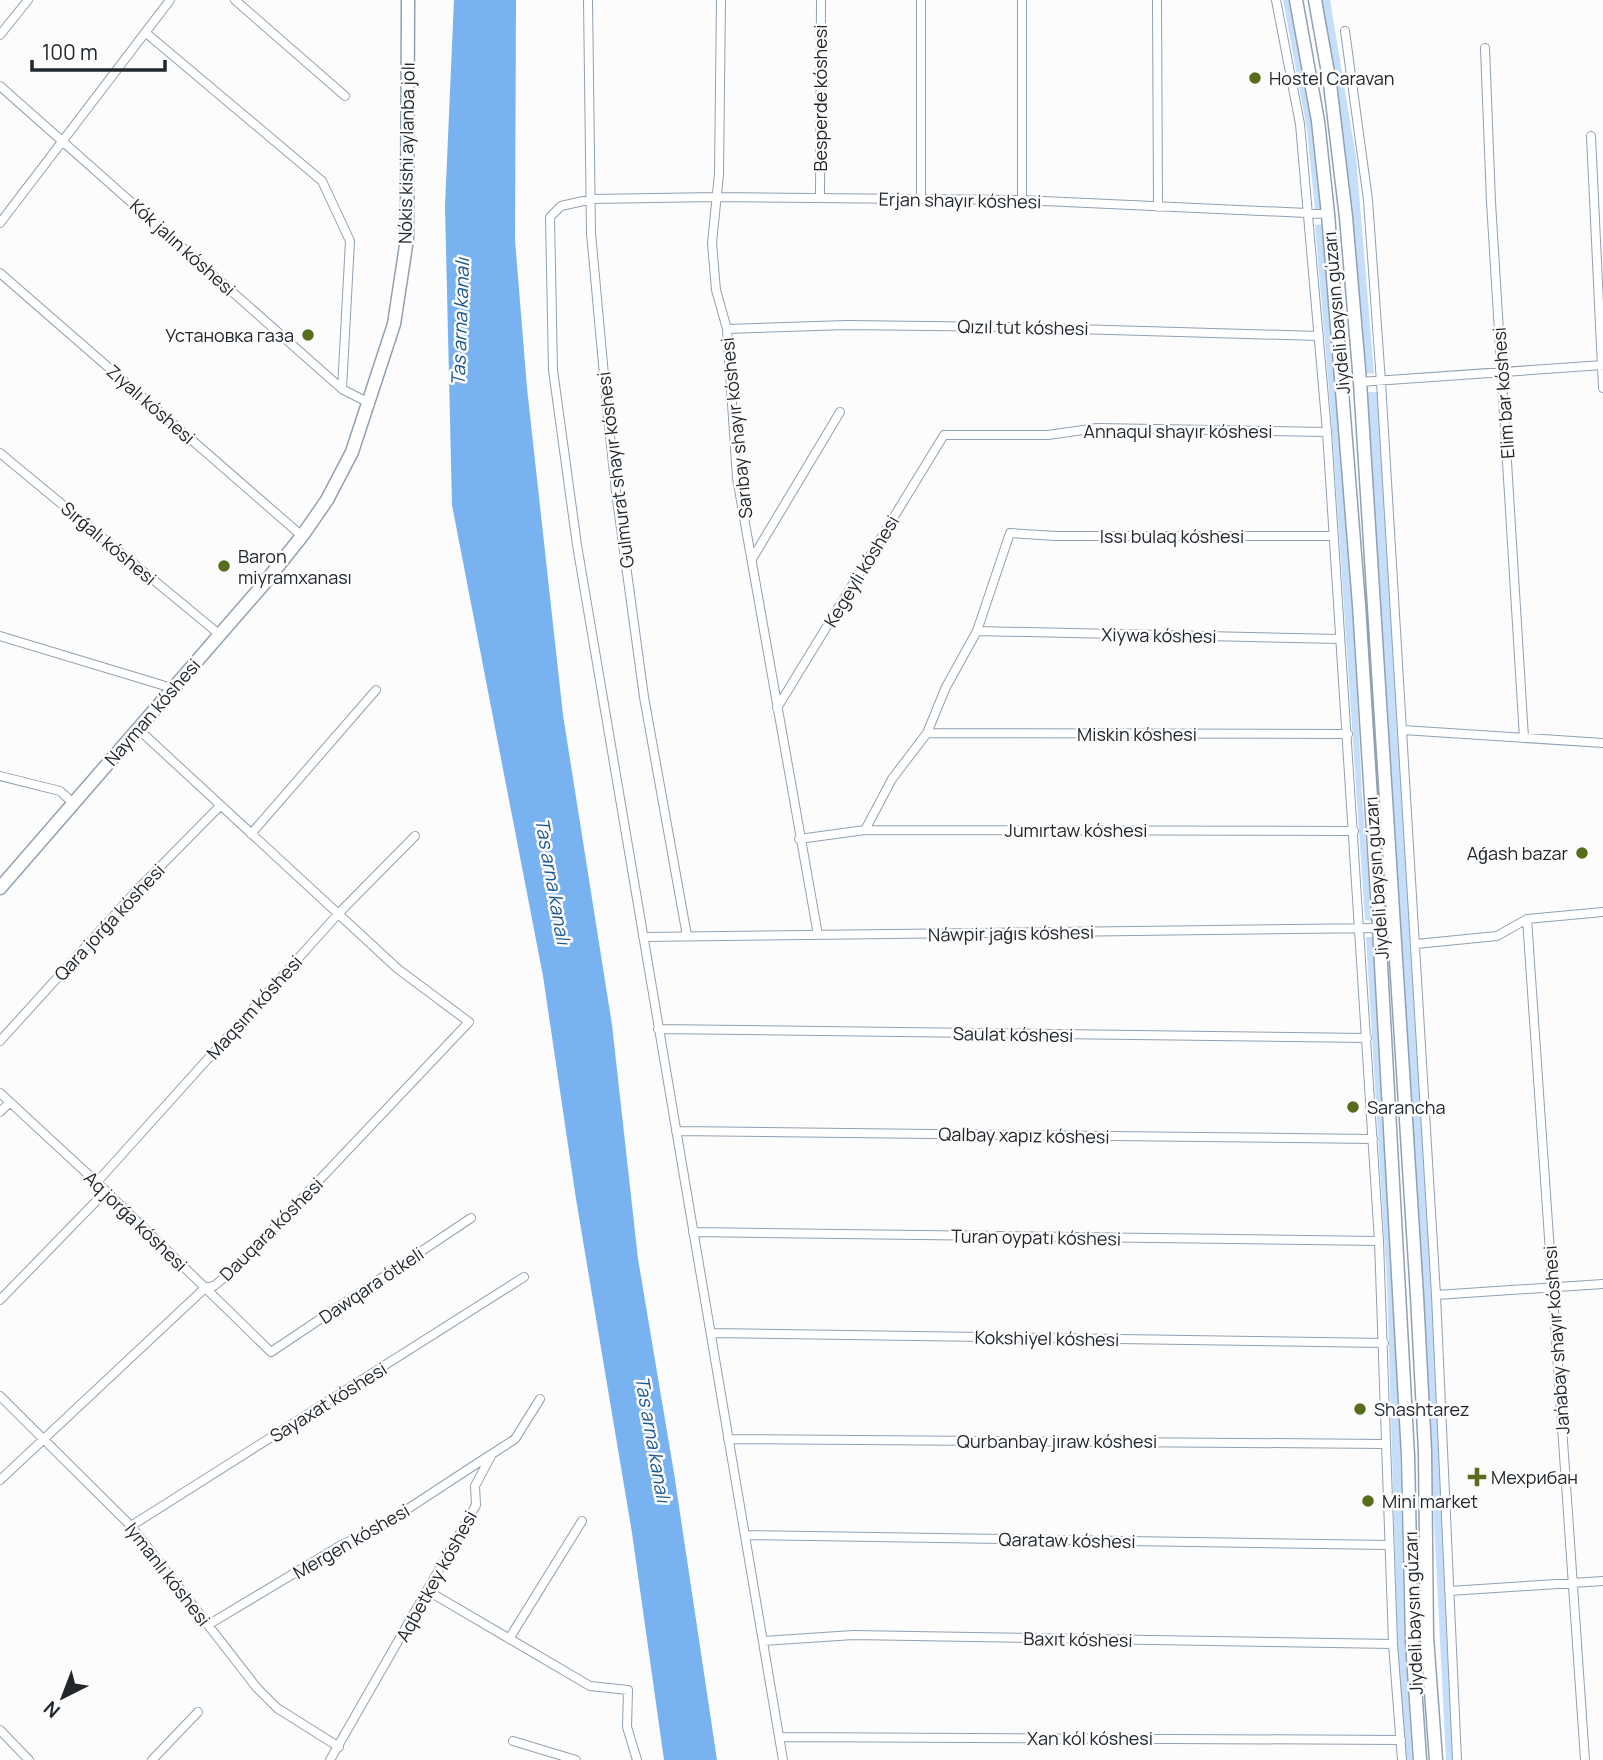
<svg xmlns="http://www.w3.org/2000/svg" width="1603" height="1760" viewBox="0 0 1603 1760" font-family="Manrope,sans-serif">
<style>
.green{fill:#c5def9}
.water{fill:#78b2f0}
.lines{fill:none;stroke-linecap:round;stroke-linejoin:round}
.street-casing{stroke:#91a1b1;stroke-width:10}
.secondary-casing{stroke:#91a1b1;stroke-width:15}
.primary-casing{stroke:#91a1b1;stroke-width:15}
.street{stroke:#fff;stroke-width:8}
.secondary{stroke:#fff;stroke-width:12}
.primary{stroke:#fff;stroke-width:12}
.poi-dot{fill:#576d1c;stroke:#fcfcfc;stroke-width:2.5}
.labels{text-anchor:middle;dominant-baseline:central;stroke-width:5;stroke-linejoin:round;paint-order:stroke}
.poi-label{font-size:18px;fill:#21272d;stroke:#fcfcfc;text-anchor:start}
.street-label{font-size:18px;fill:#21272d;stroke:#fcfcfc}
.water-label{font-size:19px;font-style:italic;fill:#1b5790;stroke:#fcfcfc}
</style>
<rect width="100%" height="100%" fill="#fcfcfc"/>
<path class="green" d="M1283 0H1290L1313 131 1321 209H1315L1307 130Z
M1321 0H1330L1356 157 1374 373 1365 374 1345 148Z
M1323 224 1354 629 1362 796 1372 921 1365 920 1331 414 1315 225Z
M1365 392H1378L1432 1284 1454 1760H1446L1422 1283Z
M1366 937H1373L1400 1440 1404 1624 1412 1760H1405L1398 1659 1387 1284Z"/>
<path class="water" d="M454 0H516L515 240 527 388 563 715 612 1025 638 1259 674 1473 717 1760H664L632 1533 576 1199 543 976 452 505 445 206Z"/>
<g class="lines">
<g class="street-casing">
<path id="street" d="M235 0 345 96
M588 0 591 233 607 408 616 492 644 697 687 936
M721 0 719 174 712 243 716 290 727 329 737 478 818 935
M921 0V199
M1157 0 1158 207
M1276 0 1300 124 1327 432 1379 1241 1393 1644 1402 1760
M1345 31 1368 200 1381 382 1436 1295 1457 1760
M146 33 322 181 350 241 342 389
M0 35 28 0
M1485 48 1491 202 1524 738
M0 86 342 389 369 403
M1591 136 1603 388
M820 197 821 0
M1022 200V0
M0 223 170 0
M0 273 302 536
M727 329 847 325 1009 327 1319 336
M1360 382 1603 365
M0 453 219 634
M752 559 840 412
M977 631 1340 639
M0 636 172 688
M777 708 944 435H1048L1097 428 1327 432
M1403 730 1603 743
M927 733 1348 734
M0 776 60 791 73 803
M865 830 892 779 927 733 946 687 977 631 1010 533 1056 536H1333
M251 834 376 690
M799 839 865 830 1354 831
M1527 919 1585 1760
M643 937 1379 928
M1416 944 1497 936 1527 919 1603 912
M658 1029 1367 1038
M0 1041 138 889 220 806
M0 1093 106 1191 271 1352 471 1218
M0 1112 10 1102
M676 1131 1373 1139
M97 1182 339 913 415 836
M693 1232 1379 1241
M1436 1295 1603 1284
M0 1300 106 1191
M711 1333 1384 1343
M0 1396 131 1526 257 1688 277 1708 339 1747
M728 1439 1385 1444
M0 1480 205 1288 214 1286 237 1267 469 1022 398 969 137 728
M131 1526 524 1277
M745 1535 1389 1545
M428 1591 590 1686 628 1690 627 1727 637 1760
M1449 1591 1603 1581
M208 1625 343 1544 377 1529 490 1455
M509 1639 582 1521
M763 1641 853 1635 1393 1644
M0 1730 29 1760
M780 1737 1401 1740
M513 1741 576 1760
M152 1760 198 1712
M330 1760 476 1505 475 1486 492 1454 515 1439 540 1399
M783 1760 577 545 553 370 550 217 561 206 592 199 716 197 1022 200 1328 214"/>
</g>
<g class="secondary-casing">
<path id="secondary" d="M0 888 262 586 302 536 327 500 352 452 394 324 407 239 408 0"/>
</g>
<g class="primary-casing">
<path id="primary" d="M1296 0 1318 121 1328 214 1359 605 1379 928 1408 1456 1412 1641 1420 1760
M1315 0 1330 84 1346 217 1360 382 1417 1296 1425 1451 1427 1637 1436 1760"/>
</g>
<use href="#street" class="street"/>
<use href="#secondary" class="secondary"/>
<use href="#primary" class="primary"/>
</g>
<g class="poi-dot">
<circle cx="1255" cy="78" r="7"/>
<circle cx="308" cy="335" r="7"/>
<circle cx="224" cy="566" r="7"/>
<circle cx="1582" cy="853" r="7"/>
<circle cx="1353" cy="1107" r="7"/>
<circle cx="1360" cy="1409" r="7"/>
<path d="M1473.5 1466.5h7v7h7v7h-7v7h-7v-7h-7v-7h7z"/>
<circle cx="1368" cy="1501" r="7"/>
</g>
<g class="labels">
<g class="poi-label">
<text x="1269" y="78">Hostel Caravan</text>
<text x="294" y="335" text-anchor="end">Установка газа</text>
<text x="238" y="556">Baron<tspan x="238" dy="21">miyramxanası</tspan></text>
<text x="1568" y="853" text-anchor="end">Aǵash bazar</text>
<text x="1367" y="1107">Sarancha</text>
<text x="1374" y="1409">Shashtarez</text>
<text x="1491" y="1477">Мехрибан</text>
<text x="1382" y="1501">Mini market</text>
</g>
<g class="street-label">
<text transform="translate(820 98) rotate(-90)">Besperde kóshesi</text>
<text transform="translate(406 153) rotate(-89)">Nókis kishi aylanba jolı</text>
<text transform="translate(960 200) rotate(1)">Erjan shayır kóshesi</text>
<text transform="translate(183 247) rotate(42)">Kók jalın kóshesi</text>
<text transform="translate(1336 313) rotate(-95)">Jiydeli baysın gúzarı</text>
<text transform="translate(1023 327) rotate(1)">Qızıl tut kóshesi</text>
<text transform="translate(1503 393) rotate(-94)">Elim bar kóshesi</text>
<text transform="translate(151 404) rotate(41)">Zıyalı kóshesi</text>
<text transform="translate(736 428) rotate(-96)">Sarıbay shayır kóshesi</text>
<text x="1178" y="431">Annaqul shayır kóshesi</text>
<text transform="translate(615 470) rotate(-97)">Gulmurat shayır kóshesi</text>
<text x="1172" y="536">Issı bulaq kóshesi</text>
<text transform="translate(109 543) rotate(40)">Sırǵalı kóshesi</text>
<text transform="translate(861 571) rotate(-59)">Kegeyli kóshesi</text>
<text transform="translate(1159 635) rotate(1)">Xiywa kóshesi</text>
<text transform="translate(152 712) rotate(-49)">Nayman kóshesi</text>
<text x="1137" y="734">Miskin kóshesi</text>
<text x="1076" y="830">Jumırtaw kóshesi</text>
<text transform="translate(1376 878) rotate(-94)">Jiydeli baysın gúzarı</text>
<text transform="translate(109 922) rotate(-47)">Qara jorǵa kóshesi</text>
<text transform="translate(1011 933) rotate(-1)">Náwpir jaǵıs kóshesi</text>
<text transform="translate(254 1007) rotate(-48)">Maqsım kóshesi</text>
<text transform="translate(1013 1034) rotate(1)">Saulat kóshesi</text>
<text transform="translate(1024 1135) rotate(1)">Qalbay xapız kóshesi</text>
<text transform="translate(136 1221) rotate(44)">Aq jorǵa kóshesi</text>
<text transform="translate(271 1229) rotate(-45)">Dauqara kóshesi</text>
<text transform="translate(1036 1237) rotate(1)">Turan oypatı kóshesi</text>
<text transform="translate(371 1285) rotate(-34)">Dawqara ótkeli</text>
<text transform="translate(1047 1338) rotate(1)">Kokshiyel kóshesi</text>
<text transform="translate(1556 1340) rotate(-94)">Jańabay shayır kóshesi</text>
<text transform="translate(328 1402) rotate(-32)">Sayaxat kóshesi</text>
<text x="1057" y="1441">Qurbanbay jıraw kóshesi</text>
<text transform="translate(1067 1540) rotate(1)">Qarataw kóshesi</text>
<text transform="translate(351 1541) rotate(-30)">Mergen kóshesi</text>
<text transform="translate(168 1574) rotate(52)">Iymanlı kóshesi</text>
<text transform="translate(436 1576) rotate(-61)">Aqbetkey kóshesi</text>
<text transform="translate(1413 1613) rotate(-92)">Jiydeli baysın gúzarı</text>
<text transform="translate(1078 1639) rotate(1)">Baxıt kóshesi</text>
<text x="1090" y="1738">Xan kól kóshesi</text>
</g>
<g class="water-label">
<text transform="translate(460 322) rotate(-88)">Tas arna kanalı</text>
<text transform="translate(553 881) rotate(80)">Tas arna kanalı</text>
<text transform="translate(653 1439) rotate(80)">Tas arna kanalı</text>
</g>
</g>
<g transform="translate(63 1697) rotate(222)" stroke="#fcfcfc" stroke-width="5" paint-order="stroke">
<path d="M0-5L12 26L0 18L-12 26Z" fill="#21272d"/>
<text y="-10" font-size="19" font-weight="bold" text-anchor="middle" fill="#21272d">N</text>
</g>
<path d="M32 60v10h133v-10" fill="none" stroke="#21272d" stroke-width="3.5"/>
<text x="42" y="60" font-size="21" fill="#21272d" stroke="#fcfcfc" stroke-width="5" paint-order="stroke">100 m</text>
</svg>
